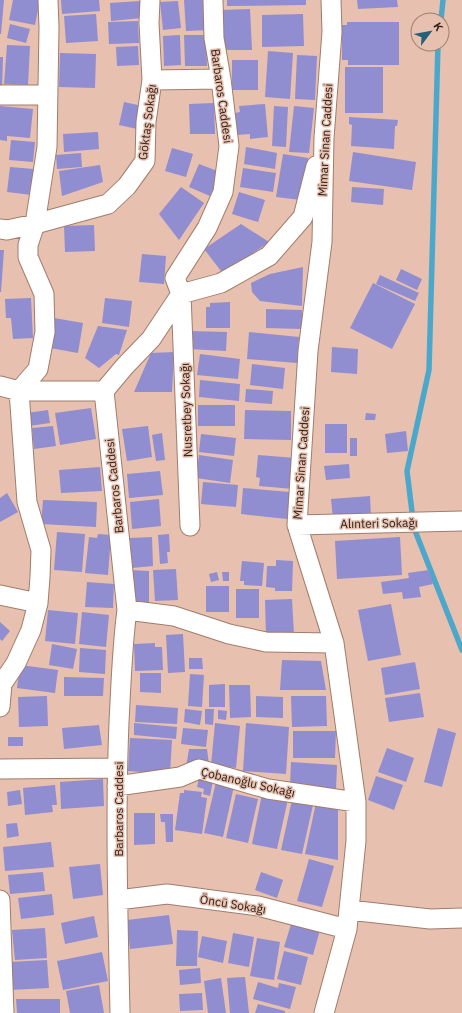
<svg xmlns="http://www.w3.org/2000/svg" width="462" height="1013" viewBox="0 0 462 1013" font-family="'IBM Plex Sans',sans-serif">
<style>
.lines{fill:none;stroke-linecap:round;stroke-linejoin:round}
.stream{stroke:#4ca8ca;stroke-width:5.5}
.building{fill:#908dd1}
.street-casing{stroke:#a17c6c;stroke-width:21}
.street{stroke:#fff;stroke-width:19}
.labels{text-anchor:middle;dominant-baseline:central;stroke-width:3;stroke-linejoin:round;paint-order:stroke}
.street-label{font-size:12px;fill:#2f211a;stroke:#e7c0af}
</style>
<rect width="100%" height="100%" fill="#e7c0af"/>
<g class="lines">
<path class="stream" d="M441 20 443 0
M438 44 429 370 407 471 414 528 462 650"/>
</g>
<path class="building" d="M0 0H4L1 34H0Z
M13 0H40L35 25 9 20Z
M61 0H99L100 11 62 14Z
M184 0H207L209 30 186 31Z
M227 0H306V5L227 6Z
M357 0H397L398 7 358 9Z
M140 1 142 18 111 21 110 3Z
M178 1 181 28 163 30 160 2Z
M250 9 252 50H223L221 10Z
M96 14 98 41 66 43 64 16Z
M303 14 304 46 262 47V15Z
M138 21 139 43 109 44 108 22Z
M347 22H399V65H348V60H342V25H347Z
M10 24 30 29 26 43 7 38Z
M180 35 181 65 164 66 163 36Z
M184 35H206L207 66H185Z
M7 45 30 46 28 85 4 84Z
M138 46 139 65 117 66 116 47Z
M268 51 293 53 290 99 265 97Z
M60 53 96 54 95 88 59 87Z
M297 55 317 56 315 100 295 99Z
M0 57H3L2 91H0Z
M232 60H258V90H232Z
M345 67H383V113H345Z
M124 102 142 106 137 129 119 125Z
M214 103 215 134H190L189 104Z
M265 104 268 137 250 139V134L237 135 235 113 240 112 239 106Z
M0 106 33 109 30 138 7 136V141L0 140Z
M274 106 288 107 286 147 272 146Z
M294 106 314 108 309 153 289 152Z
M349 117 398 120 397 126H395L394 149 351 146 352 125 349 124Z
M98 132 99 149 64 152 63 134Z
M11 140 35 142 33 162 9 160Z
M246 147 277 153 275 169 244 164Z
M172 148 193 154 186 177 165 171Z
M353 152 416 162 412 190 349 181Z
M81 153 82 167 57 169 56 155Z
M283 154 308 158 301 200 276 197Z
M199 164 220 172 210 196 189 187Z
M100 165 103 182 62 196 59 171Z
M10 167 34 169 32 195 7 192Z
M243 168 276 173 273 192 240 187Z
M181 187 204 203 179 240 159 214Z
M352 187 384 189 383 205 351 202Z
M239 192 265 200 258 222 232 214Z
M241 224 269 242 230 269 221 271 204 249Z
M94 225 95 251 65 252 64 226Z
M0 250H4L1 292H0Z
M142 254 166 256 164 284 139 282Z
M303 267 302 306 260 301 252 292 251 283 270 274Z
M401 269 422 279 417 290 396 280Z
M380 275 419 293 415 301 376 284Z
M373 283 415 304 392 349 350 328Z
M31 298 33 338 13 339 11 318H6L5 299Z
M105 298 132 301 129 327 102 323Z
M230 302V328H206V307H210V303Z
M266 309 302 310V329L266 328Z
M54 318 83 323 78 353 50 348Z
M98 326 127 330 119 355 116 354 99 368 85 358Z
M189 331 227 332 226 351 188 349Z
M249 332 299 337 297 363 247 359Z
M332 347 358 349 357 374 331 372Z
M174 352 172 392H134L151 353Z
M200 354 240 359 238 379 197 375Z
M252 364 285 368 283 389 250 385Z
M200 380 240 384 239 401 199 397Z
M246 389 273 391 272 404 245 402Z
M198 405H235V426H198Z
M91 408 96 439 60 445 55 413Z
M48 410 50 423 29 426 27 413Z
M245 410 291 411V440L244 439Z
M366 413 376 414 375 420H365Z
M325 424H347V453H325Z
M53 426 56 446 34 449 32 428Z
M148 426 152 457 127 461 122 429Z
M406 431 408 451 387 453 385 434Z
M162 433 165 460 156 461 152 435Z
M201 434 236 438 234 456 199 452Z
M350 438H357V456H350Z
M199 455 233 460 230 483 196 478Z
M258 455 296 458 293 489 259 486 260 478 256 477Z
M349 464 350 478 326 480 324 466Z
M100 467 102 491 61 493 59 470Z
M160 471 163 495 129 498 127 474Z
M203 482 238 485 236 507 201 504Z
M243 488 290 492 287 519 241 514Z
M7 493 18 512 0 522V498Z
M370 496 371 516 333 519 331 499Z
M159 499 161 526 132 529 130 502Z
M43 500 97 502 96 527 41 524Z
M57 532 85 534 82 572 54 570Z
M98 534 111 535 108 575 85 573 89 537 97 538Z
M169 534 170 552H167L168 563 160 564 158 535Z
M152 537 153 566 132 568 130 538Z
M400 537 402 575 337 579 335 541Z
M276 560 293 561 292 591H275V588L266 587 267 566H276Z
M242 561 264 563 262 586 244 585V581H240Z
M176 569 178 600 155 601 153 570Z
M131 570 149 571V604L130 603Z
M429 570 433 584 419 587 421 597 403 599 402 592 383 594 381 582 409 578 408 573Z
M217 572 219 580 211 582 209 574Z
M222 572H229V581H223Z
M87 582 114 584 113 608 85 607Z
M206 586H229V612H206Z
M236 589H259V618H236Z
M292 599 294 635 266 636 265 600Z
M391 604 401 655 368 661 358 610Z
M48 610 78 613 75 644 45 641Z
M82 612 109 615 106 647 79 644Z
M0 622 10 631 2 641 0 639Z
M183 634 185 672 168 673 166 635Z
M155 643V647H162L163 670 135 671 134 644Z
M52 644 77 649 73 669 49 665Z
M80 648 106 650 105 674 79 672Z
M189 658H202L203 669H189Z
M282 660 321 661 326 690H280Z
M415 662 420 689 385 695 381 668Z
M20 665 58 670 55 693 17 688Z
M140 673H161V693L140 692Z
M190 674 204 675 202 707 188 706Z
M64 677 104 678 103 696H64Z
M225 684V707H209V685Z
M229 685H250L251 717 230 718Z
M420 693 424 717 389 722 385 698Z
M47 696 48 726 19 727 18 697Z
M256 696 283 697V718L256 717Z
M291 696H326L327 726 292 727Z
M136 705 178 708 177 724 135 722Z
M185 709 202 711 200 725 184 722Z
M205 709H214L213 725 205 724Z
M218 710 227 711 226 720 218 719Z
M134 723 177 727 176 739 134 735Z
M215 723 240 726 236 768 211 765Z
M246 723 289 727 286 774 243 771Z
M99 725 102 745 64 749 62 728Z
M183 728 208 730 206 747 181 744Z
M438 728 456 733 442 787 424 782Z
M293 731H336L335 758H293Z
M8 737H23V746H8Z
M130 738 172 740 170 774 128 771Z
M387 748 414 758 406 782 378 772Z
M189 749H207L209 765 186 767Z
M291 762 337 765 336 790 290 787Z
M376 776 403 785 394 810 368 800Z
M199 778 213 781 210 796 203 794 204 789 197 787Z
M103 779 104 806 61 809 60 782Z
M216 782 234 786 223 837 204 833Z
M55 785 57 805H52L53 812 25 815 23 788Z
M20 790 22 804 8 806 7 792Z
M184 790 202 792 201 797 207 798 202 834 175 830 180 793H184Z
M236 794 258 799 248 843 226 838Z
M262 794 288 799 277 849 252 844Z
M292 800 313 805 302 854 281 850Z
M316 803 338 808V860L305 854Z
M134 813H155V844L134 845Z
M160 814H173V842H166L165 822H161Z
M17 823 19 836 7 838 6 824Z
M51 842 54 867 5 871 3 847Z
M309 859 334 866 322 907 297 901Z
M100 864 103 895 73 899 69 867Z
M43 872 45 891 10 894 8 875Z
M261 872 283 880 277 898 255 890Z
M52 894 54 915 21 919 18 898Z
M169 915 173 944 130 949 127 920Z
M94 916 98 937 65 944 61 923Z
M292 921 320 930 313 955 284 947Z
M45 928 47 958 15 960 12 930Z
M177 930 198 931 197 966H176Z
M233 933 254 937 249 967 228 963Z
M202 936 227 941 223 963 198 957Z
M257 938 280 942 274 980 250 976Z
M284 951 308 957 301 985 277 979Z
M102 952 108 981 63 990 57 961Z
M47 960 49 988 10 990 9 962Z
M200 968 201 983 180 985 179 970Z
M245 977 249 1013H230L227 978Z
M221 978 226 1013H208L204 981Z
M258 982 278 988 279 983 296 987 290 1009 253 999Z
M99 985 104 1013H70L66 991Z
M202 993 203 1010 180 1011 179 994Z
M16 999H60V1013H17Z
M258 1004 285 1011V1013H255Z"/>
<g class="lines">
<g class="street-casing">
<path id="street" d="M152 80 221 79
M0 95H48
M0 229 7 230 35 224 108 204 127 186 145 161 146 122 152 80 149 23 150 0
M181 294 221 283 269 256 303 217 316 166
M0 386 19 391H104
M297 525 462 521
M190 526 181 294 175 278 207 228 223 192 229 146 221 79 214 38 213 0
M0 595 38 603
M127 610 174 616 229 634 266 642 334 643
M0 707 2 684 16 663 31 630 38 603 40 577 41 550 27 502 19 391 38 369 45 332 44 294 28 257V245L35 224 47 147 49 27 48 0
M0 769 117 768
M117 786 180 777 199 769 268 789 356 802
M0 900 4 1013
M118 900 167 894 258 906 347 929
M349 910 430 919 462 918
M120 1013C118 916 115 819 119 722 121 685 122 647 127 610L104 391 125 366 151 339 181 294
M324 1013 347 929 356 841V802L334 643 297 525 308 351 322 242 324 138 332 32 331 0"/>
</g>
<use href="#street" class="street"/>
</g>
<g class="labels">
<g class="street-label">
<text transform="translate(222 96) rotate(82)">Barbaros Caddesi</text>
<text transform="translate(147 122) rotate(-83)">Göktaş Sokağı</text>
<text transform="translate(325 140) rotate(-87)">Mimar Sinan Caddesi</text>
<text transform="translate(186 410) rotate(-92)">Nusretbey Sokağı</text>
<text transform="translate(301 463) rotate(-86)">Mimar Sinan Caddesi</text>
<text transform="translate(114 486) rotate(-96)">Barbaros Caddesi</text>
<text transform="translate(379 523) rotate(-1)">Alınteri Sokağı</text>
<text transform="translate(248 782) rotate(13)">Çobanoğlu Sokağı</text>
<text transform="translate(118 809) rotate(-90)">Barbaros Caddesi</text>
<text transform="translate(233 904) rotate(9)">Öncü Sokağı</text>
</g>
</g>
<g transform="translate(430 32) rotate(58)"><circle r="19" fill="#e7c0af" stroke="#9d8073"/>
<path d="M0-3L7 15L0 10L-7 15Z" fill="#226177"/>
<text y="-6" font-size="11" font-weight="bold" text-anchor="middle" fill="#2f211a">K</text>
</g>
</svg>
